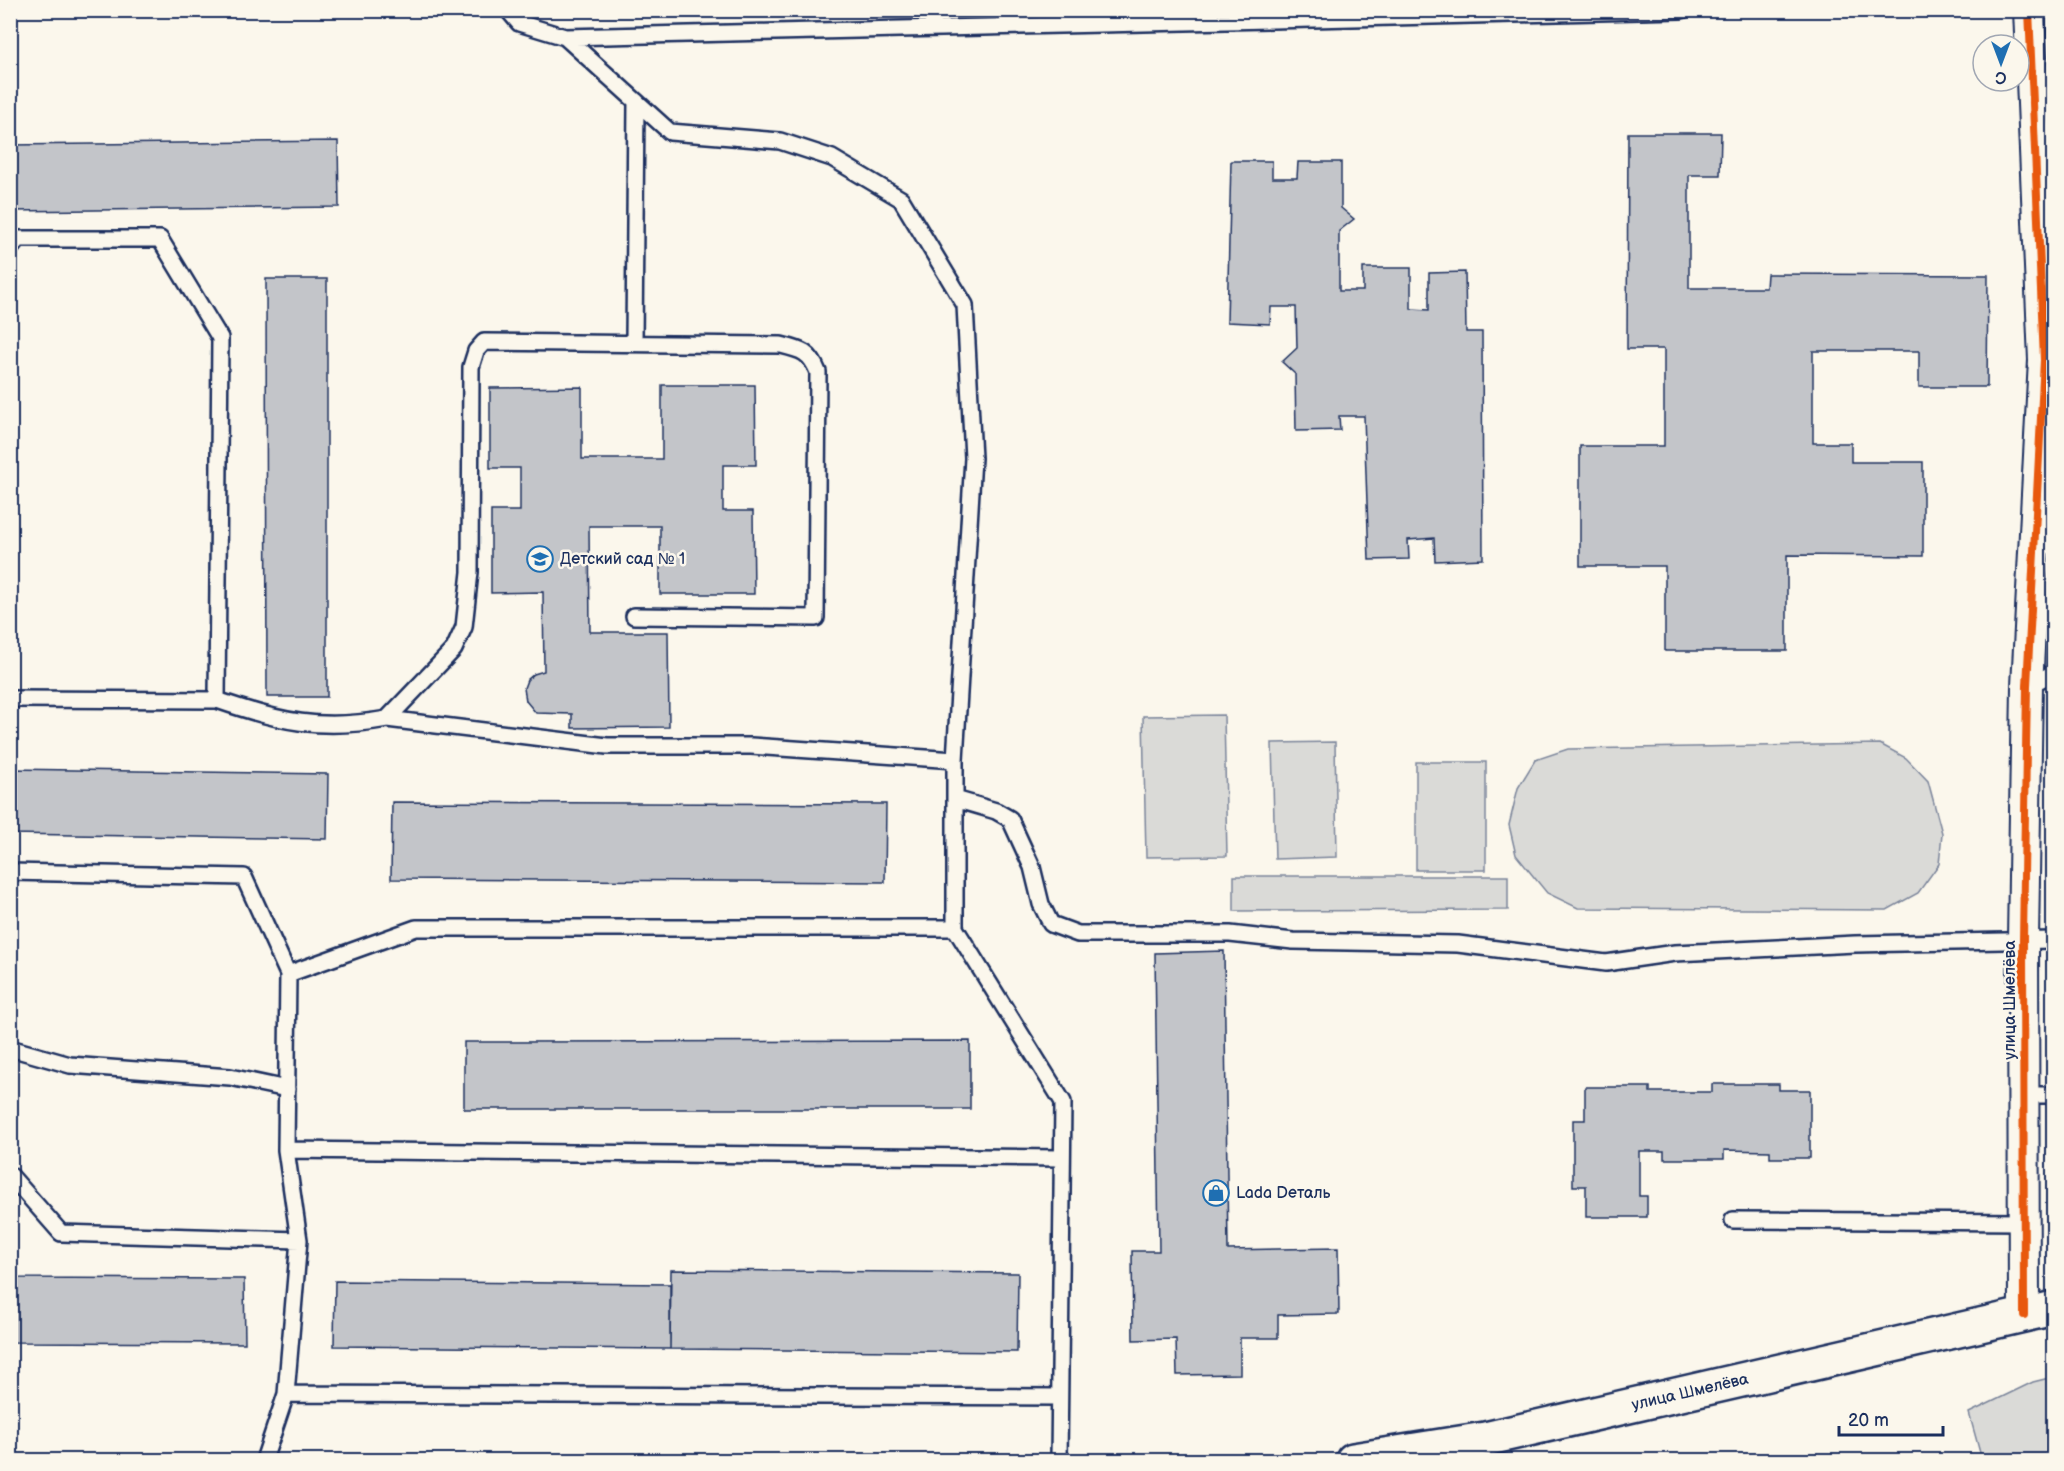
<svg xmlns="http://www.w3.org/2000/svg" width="2064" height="1471" viewBox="0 0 2064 1471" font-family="'Balsamiq Sans',sans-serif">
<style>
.green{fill:#dadad7;stroke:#7a849a;stroke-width:1.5}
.building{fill:#c3c5c9;stroke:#1b2f5e;stroke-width:1.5}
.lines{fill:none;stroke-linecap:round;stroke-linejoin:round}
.lane-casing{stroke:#1b2f5e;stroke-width:20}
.street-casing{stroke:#1b2f5e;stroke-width:34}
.secondary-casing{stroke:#1b2f5e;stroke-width:38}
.lane{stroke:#fbf7ec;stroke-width:15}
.street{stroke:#fbf7ec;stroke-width:30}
.secondary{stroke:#fbf7ec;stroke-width:33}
.cycleway-casing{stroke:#fbf7ec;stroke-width:11}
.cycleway{stroke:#e8590c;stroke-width:8}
.labels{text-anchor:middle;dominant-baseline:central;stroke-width:5;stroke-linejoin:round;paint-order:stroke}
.poi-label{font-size:16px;fill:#1b2f5e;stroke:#fbf7ec;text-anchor:start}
.street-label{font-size:16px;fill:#1b2f5e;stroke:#fbf7ec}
</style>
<rect width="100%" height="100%" fill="#fbf7ec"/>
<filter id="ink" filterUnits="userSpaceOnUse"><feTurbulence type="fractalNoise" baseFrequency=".0167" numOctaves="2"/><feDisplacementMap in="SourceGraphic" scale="12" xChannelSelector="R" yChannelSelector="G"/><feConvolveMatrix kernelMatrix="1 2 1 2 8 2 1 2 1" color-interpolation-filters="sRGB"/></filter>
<g filter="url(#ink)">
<path class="green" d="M1224 715 1227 856 1146 857 1143 716Z
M1335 742 1337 857 1275 859 1272 743Z
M1880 744 1906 758 1928 781 1942 833 1939 864 1918 893 1887 910 1578 908 1547 893 1516 855 1509 825 1518 788 1535 760 1568 749Z
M1416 762H1486V870H1416Z
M1234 876H1508V910L1234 911Z
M2053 1377V1460H1982L1969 1413 2033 1382Z"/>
<path class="building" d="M1628 133H1721L1720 175H1689V288H1766L1767 274 1988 275 1987 387H1919V351H1813V443H1851V462H1923V556L1787 555V651H1665V566H1580V446H1664V349H1627Z
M338 141 339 207 10 211V145Z
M1231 161H1272V178H1297L1298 162H1341V208L1354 219 1339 231V291H1363V268H1411V309L1429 310V273L1465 272 1466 332H1482L1483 559 1435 561 1434 538 1408 540 1409 559 1369 560 1364 416H1339L1340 430 1296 431 1295 374 1282 362 1297 348 1296 307H1271L1270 324 1227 322Z
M266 279H327V697H267Z
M662 385H755L756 465H723V511H753L754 594H660V526H589L590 632H668L669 727 572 728V714L536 713 526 701 524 688 527 680 534 674 544 671 543 592 491 593V511H520V468H490V388L582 387V459H662Z
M10 769 328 774 327 839 10 834Z
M392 802 886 804 885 882 391 879Z
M1224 951 1228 1250 1338 1248 1339 1314 1278 1315V1338H1240V1374L1177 1375 1176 1339 1133 1340 1132 1251H1159L1155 953Z
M970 1041V1109H464V1042Z
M1712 1084H1779V1090H1810V1158H1770V1151L1724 1150V1159H1664V1151H1639V1196H1647V1217H1586V1186H1573V1120H1585V1087H1650V1092H1712Z
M671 1270 1018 1273 1017 1352 670 1349Z
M10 1274 14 1278 244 1279 245 1343 10 1342Z
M335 1281 670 1284V1349L334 1346Z"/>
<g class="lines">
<g class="lane-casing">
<path id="lane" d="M508 10 519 23 565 37 1682 10
M565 37 670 132 780 141 832 158 901 199 965 305 973 458 955 760V928L1063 1102 1059 1460
M10 249 18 239H160L220 338 217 700 10 699
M634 343 636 101
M2027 686 2054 673
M217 700C280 722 321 731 387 719L607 746H751L955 760
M387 719 454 649 464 627 470 572 471 367 476 351 484 342 781 345C802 350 810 352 818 372L816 618 634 616
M955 799 996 811 1010 819 1032 867 1041 904 1051 924 1078 934H1230L1293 941 1458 944 1606 963 1675 953 1855 944 2054 940
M10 872 244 877 288 974 286 1150 299 1240 286 1394 264 1460
M288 974 416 928H955
M10 1048 70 1065 230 1077 287 1089
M2023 1095H2054
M286 1150 1062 1158
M10 1175 61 1233 299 1240
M1733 1220 2022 1222
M286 1394 1059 1397"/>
</g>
<g class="street-casing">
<path id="street" d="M2024 1315 2023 940 2027 686 2044 360 2029 10"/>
</g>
<g class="secondary-casing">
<g id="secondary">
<path id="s1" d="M1353 1460 1485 1439 2054 1308"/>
</g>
</g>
<use href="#lane" class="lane"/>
<use href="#street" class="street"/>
<use href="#secondary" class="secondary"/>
<g class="cycleway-casing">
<path id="cycleway" d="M2024 1315 2023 940 2027 686 2044 360 2029 10"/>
</g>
<use href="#cycleway" class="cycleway"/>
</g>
</g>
<defs>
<g id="school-ring" transform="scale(1.35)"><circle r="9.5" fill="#fbf7ec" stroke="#1f6fb2" stroke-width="1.5"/><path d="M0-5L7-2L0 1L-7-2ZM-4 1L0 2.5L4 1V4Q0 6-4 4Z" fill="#1f6fb2"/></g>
<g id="shop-ring" transform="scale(1.35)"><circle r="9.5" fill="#fbf7ec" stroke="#1f6fb2" stroke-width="1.5"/><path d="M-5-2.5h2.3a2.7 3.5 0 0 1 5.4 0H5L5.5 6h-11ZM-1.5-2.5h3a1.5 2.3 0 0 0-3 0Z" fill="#1f6fb2"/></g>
</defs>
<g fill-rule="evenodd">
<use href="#school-ring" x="540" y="559"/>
<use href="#shop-ring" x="1216" y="1193"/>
</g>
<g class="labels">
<g class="poi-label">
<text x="560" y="559">Детский сад № 1</text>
<text x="1236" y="1193">Lada Dеталь</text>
</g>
<g class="street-label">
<text transform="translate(2010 1000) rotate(-90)">улица Шмелёва</text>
<text stroke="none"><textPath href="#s1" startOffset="344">улица Шмелёва</textPath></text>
</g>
</g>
<rect width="2064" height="1471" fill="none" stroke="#fbf7ec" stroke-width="36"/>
<rect x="18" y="18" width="2028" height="1435" fill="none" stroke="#1b2f5e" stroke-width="2" filter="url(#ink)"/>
<g transform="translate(2001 63) rotate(180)"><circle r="28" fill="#fbf7ec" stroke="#a1a7b3" stroke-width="1.5"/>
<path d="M0-4.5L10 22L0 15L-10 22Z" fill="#1f6fb2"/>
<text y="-9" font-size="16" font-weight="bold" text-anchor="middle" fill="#1b2f5e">С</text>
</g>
<path d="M1839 1426v9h104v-9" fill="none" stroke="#1b2f5e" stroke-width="3"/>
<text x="1848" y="1426" font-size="18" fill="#1b2f5e" stroke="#fbf7ec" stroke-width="4.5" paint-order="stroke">20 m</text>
</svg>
